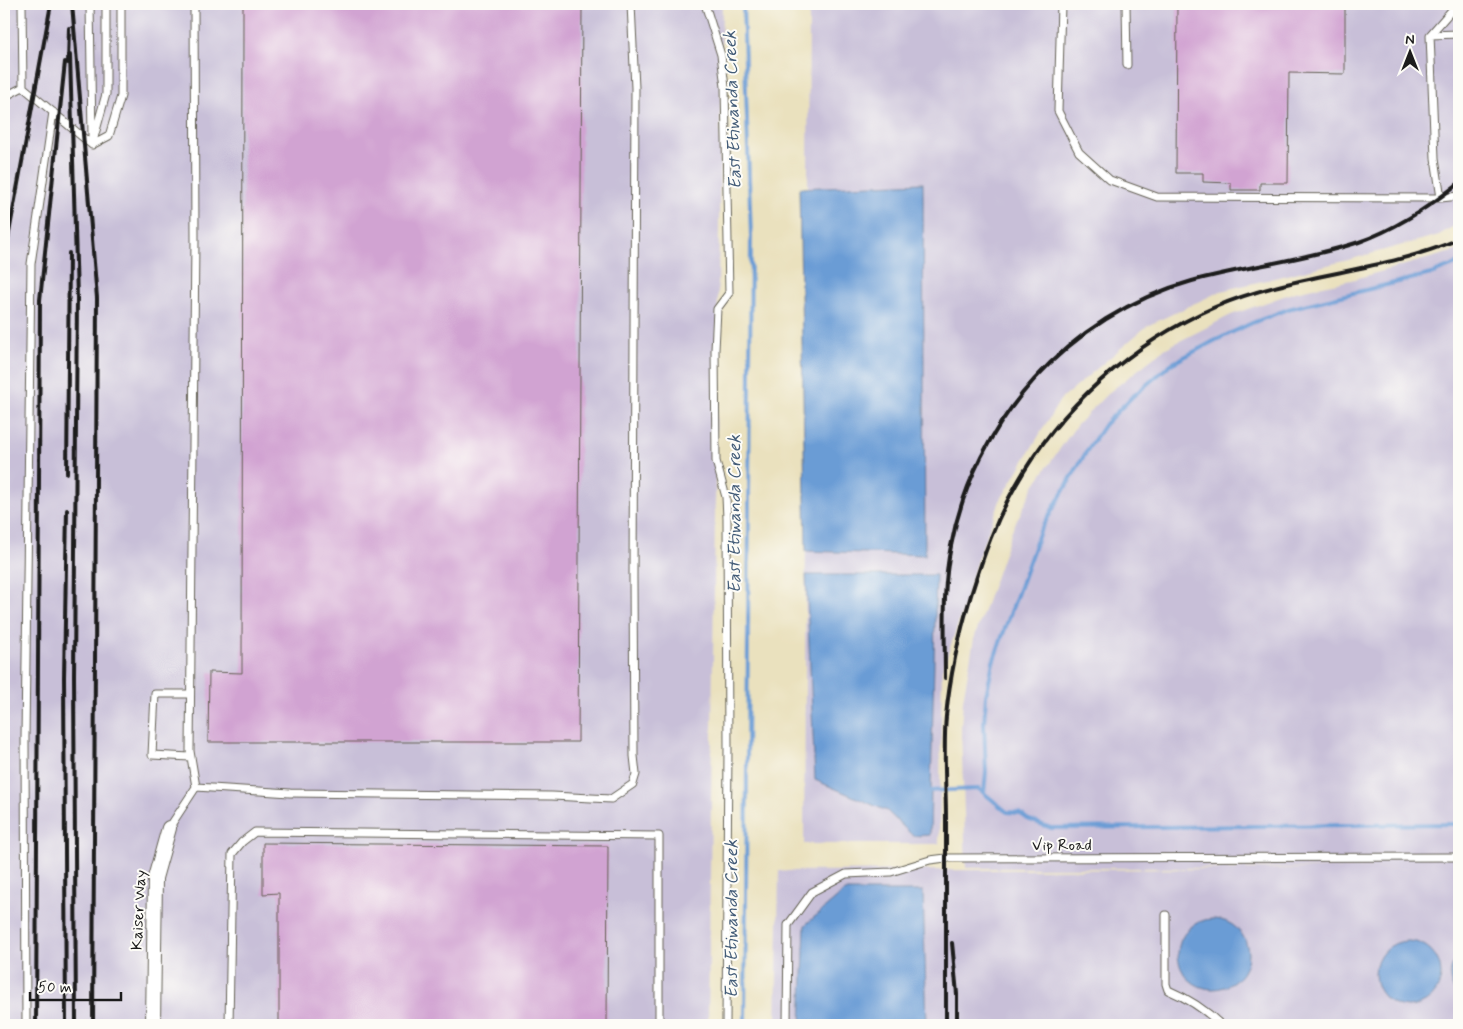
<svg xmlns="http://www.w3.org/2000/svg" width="1463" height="1029" viewBox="0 0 1463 1029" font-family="Mynerve,sans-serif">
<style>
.industrial{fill:#c8bfd8}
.water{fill:#6a9cd5;stroke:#435c78}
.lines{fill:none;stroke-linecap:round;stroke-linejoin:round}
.stream{stroke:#6a9cd5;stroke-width:4}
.building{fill:#d1a3d2}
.lane-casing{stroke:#646155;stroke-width:9}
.street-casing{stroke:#646155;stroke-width:16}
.lane{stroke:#fff;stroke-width:7}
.street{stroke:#fff;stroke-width:14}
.rail{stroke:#1c1c1c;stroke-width:4}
.labels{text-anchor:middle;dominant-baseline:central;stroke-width:4;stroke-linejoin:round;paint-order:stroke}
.street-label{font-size:16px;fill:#1c1c1c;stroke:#fdfcf7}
.water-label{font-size:18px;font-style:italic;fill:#435c78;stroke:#fdfcf7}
</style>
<rect width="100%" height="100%" fill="#fdfcf7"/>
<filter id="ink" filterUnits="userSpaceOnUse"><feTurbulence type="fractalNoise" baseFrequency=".02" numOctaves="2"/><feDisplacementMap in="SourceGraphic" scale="10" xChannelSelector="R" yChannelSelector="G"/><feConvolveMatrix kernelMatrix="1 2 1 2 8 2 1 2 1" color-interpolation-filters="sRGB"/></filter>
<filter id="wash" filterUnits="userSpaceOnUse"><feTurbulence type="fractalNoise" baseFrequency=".0096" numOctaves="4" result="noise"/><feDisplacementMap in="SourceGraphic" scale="20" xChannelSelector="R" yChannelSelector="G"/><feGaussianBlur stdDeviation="1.12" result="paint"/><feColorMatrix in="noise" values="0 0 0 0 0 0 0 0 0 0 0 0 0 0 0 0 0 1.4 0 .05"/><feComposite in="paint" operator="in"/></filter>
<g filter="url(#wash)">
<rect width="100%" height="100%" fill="#eae1be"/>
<path class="industrial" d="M4 4H722L708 1025H4Z
M809 4H1459V223L1439 235 1348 260 1221 291 1147 326 1060 400 1000 501 977 560 960 619 942 670 939 844H804Z
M1459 250V1025H776L779 871 1423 868H966L961 728 963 700 974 639 1012 530 1035 484 1076 426 1107 394 1166 348 1231 315 1295 292 1351 280Z"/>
<path class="water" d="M923 183 925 555 806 551 799 188Z
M806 575H936L930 835 913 836 887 811 815 780Z
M845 891H923L927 1025H801L805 925Z
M1178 954a35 35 0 1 1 70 0a35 35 0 1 1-70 0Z
M1375 974a33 33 0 1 1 66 0a33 33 0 1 1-66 0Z
M1459 957V996C1447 984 1447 969 1459 957Z"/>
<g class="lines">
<path class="stream" d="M743 4 751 237 745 1025
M926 791 979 789 1007 812 1020 813 1027 819 1051 828 1459 824
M984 793 986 772 984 723 986 696 993 662 1040 531 1088 449 1105 424 1132 397 1171 364 1214 341 1252 323 1288 309 1431 274 1459 263"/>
</g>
<g id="blocks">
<path class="building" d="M243 4H582L578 742H208L209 672 242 673Z
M1177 4H1345V74L1289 73 1288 183H1260V190H1231V183L1203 182V173H1176Z
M263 843 608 846 607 1025H279V893L263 894Z"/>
</g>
</g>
<g filter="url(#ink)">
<use href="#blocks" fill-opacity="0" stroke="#646155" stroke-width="1"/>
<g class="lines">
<g class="lane-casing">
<path id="lane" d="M90 4 92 137
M194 4 195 240 190 751 196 787
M705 4 721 55 725 87 729 293 717 309 715 350 716 461 726 497 727 518 728 749 726 1025
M1061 4 1058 111 1079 152 1110 180 1157 197 1441 198 1459 196
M1126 4 1127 65
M1430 35 1459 34
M23 87 92 145 109 136 121 96V4
M4 97 23 87 22 4
M92 145 106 94V4
M1441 198 1435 158 1430 35 1457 4
M190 694H155L152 755 190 757
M169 828 196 787 290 793 552 796 611 799 633 784 636 774 634 756 633 578 635 88 631 4
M1166 915V984L1168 990C1187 998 1206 1010 1221 1025
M26 1025 25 738 31 264 53 112
M229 1025 232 854 242 842 255 832 659 836V1025
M787 1025 788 925 812 892 846 874 891 872 930 860 946 858 1459 857"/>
</g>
<g class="street-casing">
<path id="street" d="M153 1025 155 878 169 828"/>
</g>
<use href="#lane" class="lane"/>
<use href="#street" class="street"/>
<path class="rail" d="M72 4 97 298 93 1025
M70 55 77 298 74 676 76 1025
M68 63 69 28
M4 260 51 4
M67 473 69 253
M945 678C945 634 942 589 951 546 974 422 1069 315 1192 281 1247 266 1305 260 1359 242 1396 229 1429 207 1459 183
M952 943 957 994V1025
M36 1025 40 300 65 62
M66 1025 64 677 67 510
M946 1025C946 957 946 888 946 819 946 787 943 748 946 716 950 675 959 635 971 595 983 557 996 519 1016 485 1060 407 1132 343 1215 307 1293 273 1381 273 1459 239"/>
</g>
</g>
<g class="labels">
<g class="street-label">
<text x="1062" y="845">Vip Road</text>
<text transform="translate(139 910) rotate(-87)">Kaiser Way</text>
</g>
<g class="water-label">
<text transform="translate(733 110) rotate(-92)">East Etiwanda Creek</text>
<text transform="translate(735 514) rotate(-90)">East Etiwanda Creek</text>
<text transform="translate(732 919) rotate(-90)">East Etiwanda Creek</text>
</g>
</g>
<rect width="1463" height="1029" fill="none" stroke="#fdfcf7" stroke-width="20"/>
<g transform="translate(1410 52)" stroke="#fdfcf7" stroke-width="4" paint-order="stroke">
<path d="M0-4L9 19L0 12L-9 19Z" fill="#1c1c1c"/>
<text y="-8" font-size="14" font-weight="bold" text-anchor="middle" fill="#1c1c1c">N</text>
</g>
<path d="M30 992v8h91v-8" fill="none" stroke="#1c1c1c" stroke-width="2.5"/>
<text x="38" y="992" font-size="15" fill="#1c1c1c" stroke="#fdfcf7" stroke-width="4" paint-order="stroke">50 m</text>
</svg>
